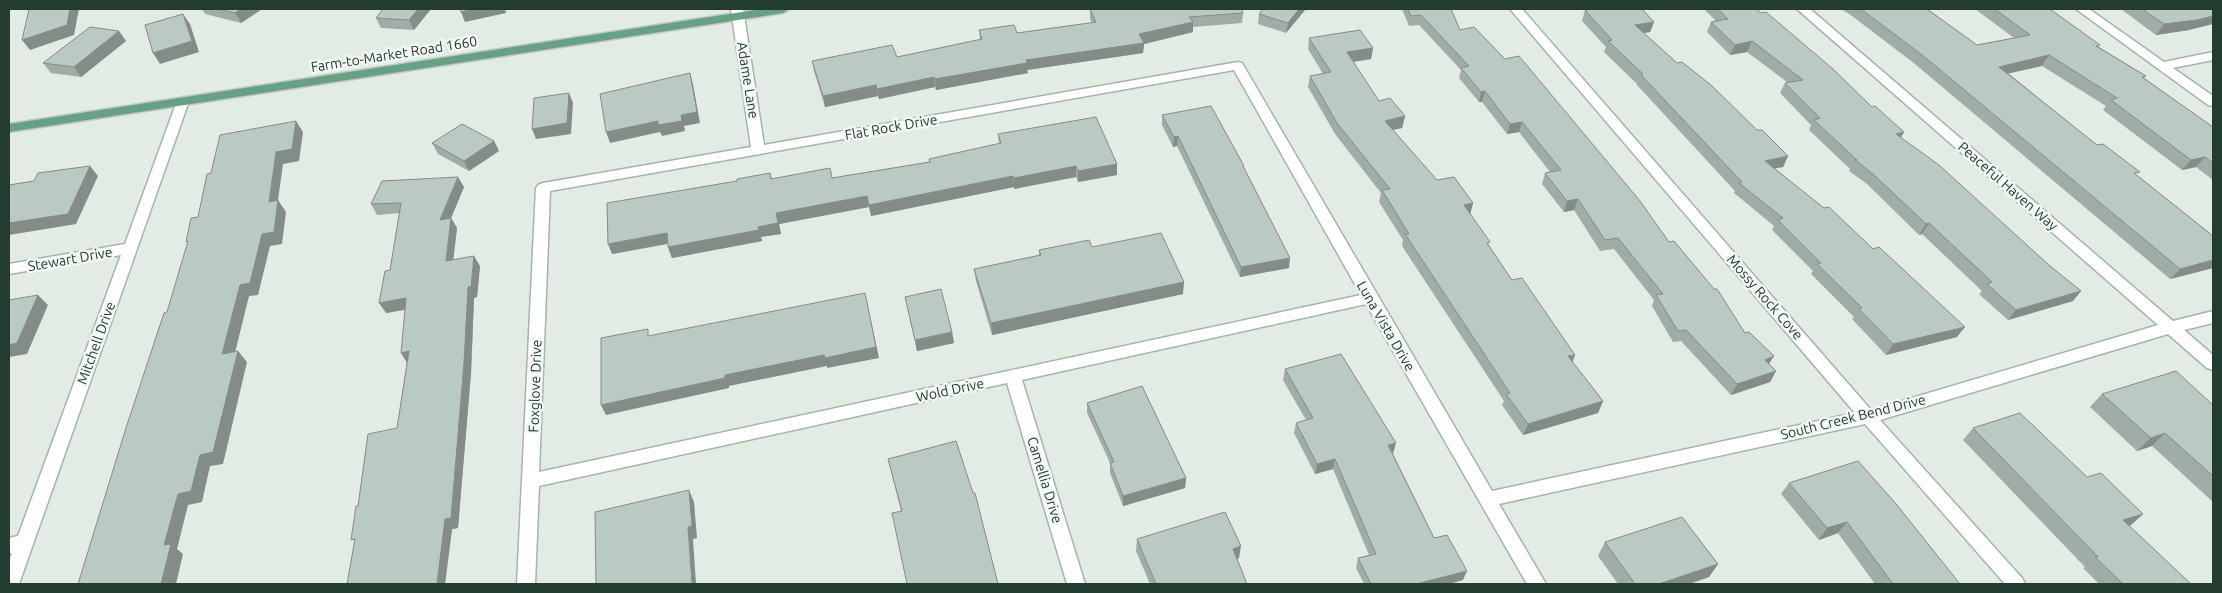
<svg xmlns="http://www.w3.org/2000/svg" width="2222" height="593" viewBox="0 0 2222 593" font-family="Ubuntu,sans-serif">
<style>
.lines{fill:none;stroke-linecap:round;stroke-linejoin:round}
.minor-casing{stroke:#a5b4ab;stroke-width:3}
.major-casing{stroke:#c1c8c5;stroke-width:3}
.minor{fill:#fff;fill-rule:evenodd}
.major{fill:#68a085;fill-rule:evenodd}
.wall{fill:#a0ada6}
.shaded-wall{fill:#828d87}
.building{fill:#bac9c1;stroke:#828d87}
.labels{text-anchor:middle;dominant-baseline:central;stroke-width:5;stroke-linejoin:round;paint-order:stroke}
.street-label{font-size:14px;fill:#223c30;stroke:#f2f8f4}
</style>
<rect width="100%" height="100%" fill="#e2ece5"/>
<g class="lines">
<g class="minor-casing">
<path id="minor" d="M731 9H743L764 145 1238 62 1242 63 1492 491 1855 413 1510 9H1522L1871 410 2158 325 1797 9H1810L2173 321 2213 311V323L2184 330 2213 355V370L2207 368 2168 334 1880 420 2022 578 2025 584H2005L1865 424 1499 504 1546 584H1527L1366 304 1022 380 1085 584H1067L1007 383 539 486 535 584H517L536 188 538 185 543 183 751 147ZM1234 70 1361 295 539 472 550 191Z
M2076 9H2089L2164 62 2213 52V60L2173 68 2213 96V106L2208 105Z
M183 97 189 101 19 584H9V562L12 553 9 554V538L18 536 121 255 9 274V264L125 244 177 101Z"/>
</g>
<g class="major-casing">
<path id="major" d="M762 9H789L783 13 9 132V124Z"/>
</g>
<use href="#minor" class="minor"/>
<use href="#major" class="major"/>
</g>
<path class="wall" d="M202 9H262L241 23 205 14Z
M431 9 414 30 381 28 376 18Z
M1090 9 1243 13 1242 23 1193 27V32L1144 44 1143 53 1027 70 1028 73 936 90 935 87 879 99 878 96 825 107 814 71 812 61 897 57 980 40 979 30 1017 33 1092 23 1090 19Z
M1402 9H1451L1460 30 1669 242 1745 333 1769 364 1776 371 1770 382 1731 395 1681 341 1673 342 1652 306 1654 300 1614 249 1600 251 1574 210 1564 212 1542 184 1545 173 1550 172 1519 132 1507 134 1482 102H1479L1459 78 1461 70 1419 25 1409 26Z
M1590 9H1642L1654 22 1650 32 1644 33 1677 63 1788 156 1783 167 1775 168 1957 337 1886 355 1852 319 1854 317 1811 274 1813 271 1772 230 1774 226 1734 193 1735 191 1637 85V84L1604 52 1606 47 1582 21 1585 10 1591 9Z
M1704 9H1756L1901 138 2050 266 2081 291 2073 301 2008 320 1979 294 1982 291 1922 234 1919 235 1867 184 1849 171 1850 169 1809 130 1811 125 1780 93 1785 83 1787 82 1747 52 1730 55 1707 32 1711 22 1716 21Z
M1841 9H1927L1977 45 2014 38 1975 9H2050L2099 47 2146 76 2144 78 2213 127V180L2196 167 2182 170 2103 110 2106 106 2042 66 2008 73 2097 145 2137 175 2213 236V268L2170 279 1915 64 1852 16Z
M2121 9H2213L2189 30 2156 35Z
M1305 10 1286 33 1258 24 1259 14Z
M1309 38 1373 48 1371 59 1353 62 1379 101 1405 116 1402 128 1393 130 1437 180 1473 203 1470 214 1489 246 1512 280 1575 355 1572 362 1603 401 1598 413 1523 435 1502 405 1504 401 1402 246 1403 240 1379 202 1381 193 1335 134 1308 87 1310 76 1323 74 1308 49Z
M126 41 81 77 51 73 43 63Z
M1162 115 1244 169 1289 268 1240 277 1177 146 1173 147 1162 125Z
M998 134 1117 175 1078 182 1076 177 1014 189V187L871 216 869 207 779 224 781 234 761 237 762 241 672 258 668 247V244L612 254 737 181 770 173 772 179 832 178 929 162V159L999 144Z
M494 141 499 151 469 171 438 154 432 143Z
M464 187 451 218 457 228 453 259 480 266 477 297 474 298 471 373 458 528 452 529 445 584H347L354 544 358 506 397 428 407 362 405 310 386 313 390 270 400 213 377 215 371 204Z
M1092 247 1183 294 992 335 976 281 974 269 1039 255V250Z
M905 297 952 332 954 343 917 351Z
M1285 369 1393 454 1434 538 1463 580 1448 584H1364L1356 568 1358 558 1369 555 1333 469 1315 474 1294 433 1296 423 1306 420 1283 380Z
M2102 394 2213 405V502L2152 446 2137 451 2090 407Z
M1087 403 1186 478 1185 488 1123 506 1110 473V463L1087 413Z
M1973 428 2087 477 2143 514 2131 525 2129 526 2191 584H2099L2083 568 2085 567 1963 440Z
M888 459 998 584 901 511Z
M1789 483 1960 584H1875L1838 533 1819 540 1781 494Z
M1137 539 1239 558 1237 559 1247 584H1150L1136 551Z
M1605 542 1718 564 1709 577 1689 584H1618L1598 556Z"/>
<path class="shaded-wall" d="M70 9H79L74 35 30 50 22 40Z
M241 9H262L241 23 235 13Z
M418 9H431L414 30 409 20Z
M474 9H505L506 13 465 22 461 12Z
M1299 9H1305V10L1286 33 1288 23Z
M183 14 190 24 199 52 160 64 153 53Z
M2213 16V24L2189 30 2156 35 2164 24Z
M1193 22V32L1144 44 1143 53 1027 70 1028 73 936 90 935 79Z
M1654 22 1650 32 1631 35 1635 25Z
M119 31 126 41 81 77 74 67Z
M1752 41 1747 52 1730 55 1735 45Z
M1373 48 1371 59 1345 63 1347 52Z
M2049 55 2042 66 1993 77 1999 67Z
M690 73 693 84 700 123 684 126 685 131 662 136 660 132 610 143 606 132 658 121 681 115Z
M934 77 935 87 879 99 877 89Z
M876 85 878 96 825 107 823 96Z
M1485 91 1482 102H1479L1481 92Z
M569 93 573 103 571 134 536 139 532 129Z
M1405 116 1402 128 1383 132 1385 121Z
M296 121 303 132 299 161 283 164 278 200 286 212 282 244 270 246 258 295 249 296 232 365 222 354 240 285 269 202 276 152Z
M1522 122 1519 132 1507 134 1510 124Z
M1904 132 1898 143 1896 134Z
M1178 136 1177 146 1173 147 1174 137Z
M494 141 499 151 469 171 464 161Z
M1788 156 1783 167 1760 171 1765 161Z
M2205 157 2196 167 2182 170 2191 160Z
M1117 164V175L1078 182V171Z
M90 166 98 176 76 224 9 235V223Z
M1076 166V177L1014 189V178Z
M1013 176 1014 187 871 216 869 205Z
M458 177 464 187 446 230 440 220Z
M867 196 869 207 779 224 781 234 761 237 762 241 672 258 668 247 758 227 776 213Z
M1578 199 1574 210 1564 212 1567 201Z
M1473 203 1470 215 1464 205Z
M451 218 457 228 452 271 446 261Z
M1929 223 1922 234 1919 235 1926 224Z
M667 233 671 243 612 254 608 244Z
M474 256 480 266 477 297 474 298 471 373 458 528 452 529 445 584H437L468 287Z
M1290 258 1289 268 1240 277 1241 267Z
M2213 260V268L2170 279 2180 269Z
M1184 282 1183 294 992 335 991 323Z
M2081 291 2073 301 2008 320 2016 310Z
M865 293 879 358 827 368V366L729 386V388L606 415 601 405 725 375Z
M38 295 48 305 27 354 9 357V345Z
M406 298 413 308 386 313 379 303Z
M1965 327 1957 337 1886 355 1893 344Z
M952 332 954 343 917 351 915 340Z
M238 351 247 362 223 464 210 466 202 502 188 505 177 549 183 554 176 584H161L164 545 178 494 200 455Z
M409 351 407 363 401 353Z
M1575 355 1571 366 1568 356Z
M1774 356 1767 367 1765 360Z
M1776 371 1770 382 1731 395 1737 384Z
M1603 401 1598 413 1523 435 1528 424Z
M2165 433 2152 446 2137 451 2151 438Z
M1396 443 1393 454 1388 445Z
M1335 459 1333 469 1315 474 1317 464Z
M1186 478 1185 488 1123 506V496Z
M689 490 694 502 697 538 693 539 696 584H692L688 527Z
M2143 514 2131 525 2111 532 2123 520Z
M1847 522 1838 533 1819 540 1827 528Z
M1241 546 1239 558 1231 561 1233 549Z
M1718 564 1709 577 1689 584H1659Z
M1467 571 1463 580 1448 584H1416Z"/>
<path class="building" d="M29 9H70L67 25 22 40Z
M218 9H241L235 13Z
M383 9H418L409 20 376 18Z
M460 9H474L461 12Z
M1090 9H1242L1243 13 1189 17 1193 22 1139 34 1144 43 1026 60 1027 63 935 79 934 77 877 89 876 85 823 96 812 61 892 45 897 57 982 39 979 30 1014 25 1017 33 1096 22Z
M1263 9H1299L1288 23 1259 14Z
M1408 9H1451L1460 30 1474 27 1505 59 1519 56 1640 201 1669 242 1674 241 1714 289H1717L1745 333 1749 332 1774 356 1765 360 1776 371 1737 384 1686 330 1678 331 1656 295 1663 294 1618 238 1605 240 1578 199 1567 201 1545 173 1561 170 1522 122 1510 124 1485 91 1481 92 1461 68 1469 66 1421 15 1411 16Z
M1595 9H1642L1654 22 1635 25 1677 63 1682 62 1711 85 1757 130H1762L1788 156 1765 161 1824 208 1829 207 1873 249 1879 247 1965 327 1893 344 1859 309 1862 308 1817 264 1821 263 1778 220 1783 218 1739 183 1742 182 1641 75 1643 74 1608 41 1612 40 1585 10Z
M1718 9H1756L1761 13 1766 12 1833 69 1872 107 1875 106 1904 132 1896 134 1939 165 2050 266 2081 291 2016 310 1987 284 1992 282 1929 223 1926 224 1873 174 1855 160H1857L1814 120 1820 118 1785 83 1803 80 1752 41 1735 45 1711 22 1728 19Z
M1861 9H1927L1977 45 2030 35 1995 9H2050L2100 45 2096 46 2146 76 2142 77 2213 127V163L2205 157 2191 160 2111 100 2117 98 2049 55 1999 67 2097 145 2103 144 2140 172 2134 173 2213 236V260L2180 269 1921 54Z
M2142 9H2213V16L2197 20 2164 24Z
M183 14 192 41 153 53 145 25Z
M90 27 119 31 74 67 43 63Z
M1360 30 1373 48 1347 52 1379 101 1390 98 1405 116 1385 121 1437 180 1454 177 1473 203 1464 205 1490 242 1487 243 1512 280 1522 278 1575 355 1568 356 1603 401 1528 424 1506 394 1510 393 1405 234H1409L1382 190 1390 189 1337 123 1310 76 1331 72 1309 38Z
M690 73 697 112 681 115 682 121 658 125V121L606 132 600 94Z
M569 93 567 123 532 129 534 98Z
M1211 106 1244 166H1243L1290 258 1241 267 1178 136 1174 137 1162 115Z
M1096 117 1117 164 1078 171 1076 166 1014 178 1013 176 869 205 867 196 776 213 778 223 758 227 759 230 668 247 667 233 608 244 607 203 737 181V179L770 173 771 179 830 168 832 178 930 162 929 159 1001 143 998 134Z
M296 121 292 149 276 152 269 202 278 200 274 232 262 234 250 283 240 285 222 354 238 351 213 452 200 455 191 491 178 494 164 545 171 544 161 584H78L126 428 164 313 167 312 188 241 186 242 191 218 198 217 207 174 211 173 220 135Z
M462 124 494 141 464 161 432 143Z
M90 166 68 214 9 223V185L34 181 38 173Z
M458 177 440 220 451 218 446 261 474 256 471 287H468L464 363 451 518 445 519 437 584H347L355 539 351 540 356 506H358L368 434 397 428 409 351 401 353 406 298 379 303 385 271 390 270 401 203 371 204 382 181Z
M1161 233 1184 282 991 323 974 269 1041 255 1039 250 1089 240 1092 247Z
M941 289 952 332 915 340 905 297Z
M865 293 876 347 825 358 824 355 725 375V378L601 405V338L648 329V336Z
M38 295 17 343 9 345V300Z
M1341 354 1396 443 1388 445 1434 538 1447 535 1467 571 1416 584H1371L1358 558 1376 554 1335 459 1317 464 1296 423 1313 418 1285 369Z
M2176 371 2213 405V476L2165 433 2151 438 2102 394Z
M1142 386 1186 478 1123 496 1110 463 1114 462 1087 403Z
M2020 413 2087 477 2101 473 2143 514 2123 520 2191 584H2123L2095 557H2098L1973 428Z
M956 441 973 493H975L998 584H907L892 513 902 511 888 459Z
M1858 461 1897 505 1960 584H1893L1847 522 1827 528 1789 483Z
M689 490 692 526 688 527 692 584H596L595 512Z
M1225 512 1241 546 1233 549 1247 584H1156L1137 539Z
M1682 517 1718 564 1659 584H1635L1605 542Z"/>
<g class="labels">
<g class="street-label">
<text transform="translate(394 54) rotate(-9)">Farm-to-Market Road 1660</text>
<text transform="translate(748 80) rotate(81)">Adame Lane</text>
<text transform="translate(891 127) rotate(-10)">Flat Rock Drive</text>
<text transform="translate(2008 186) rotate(41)">Peaceful Haven Way</text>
<text transform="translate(70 259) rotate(-10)">Stewart Drive</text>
<text transform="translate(1765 297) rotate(49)">Mossy Rock Cove</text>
<text transform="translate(1386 326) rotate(60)">Luna Vista Drive</text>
<text transform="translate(96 343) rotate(-70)">Mitchell Drive</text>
<text transform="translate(535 386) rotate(-88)">Foxglove Drive</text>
<text transform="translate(950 390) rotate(-12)">Wold Drive</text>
<text transform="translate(1853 417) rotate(-14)">South Creek Bend Drive</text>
<text transform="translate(1045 480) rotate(73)">Camellia Drive</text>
</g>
</g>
<rect width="2222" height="593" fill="none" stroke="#223c30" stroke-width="20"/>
</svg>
